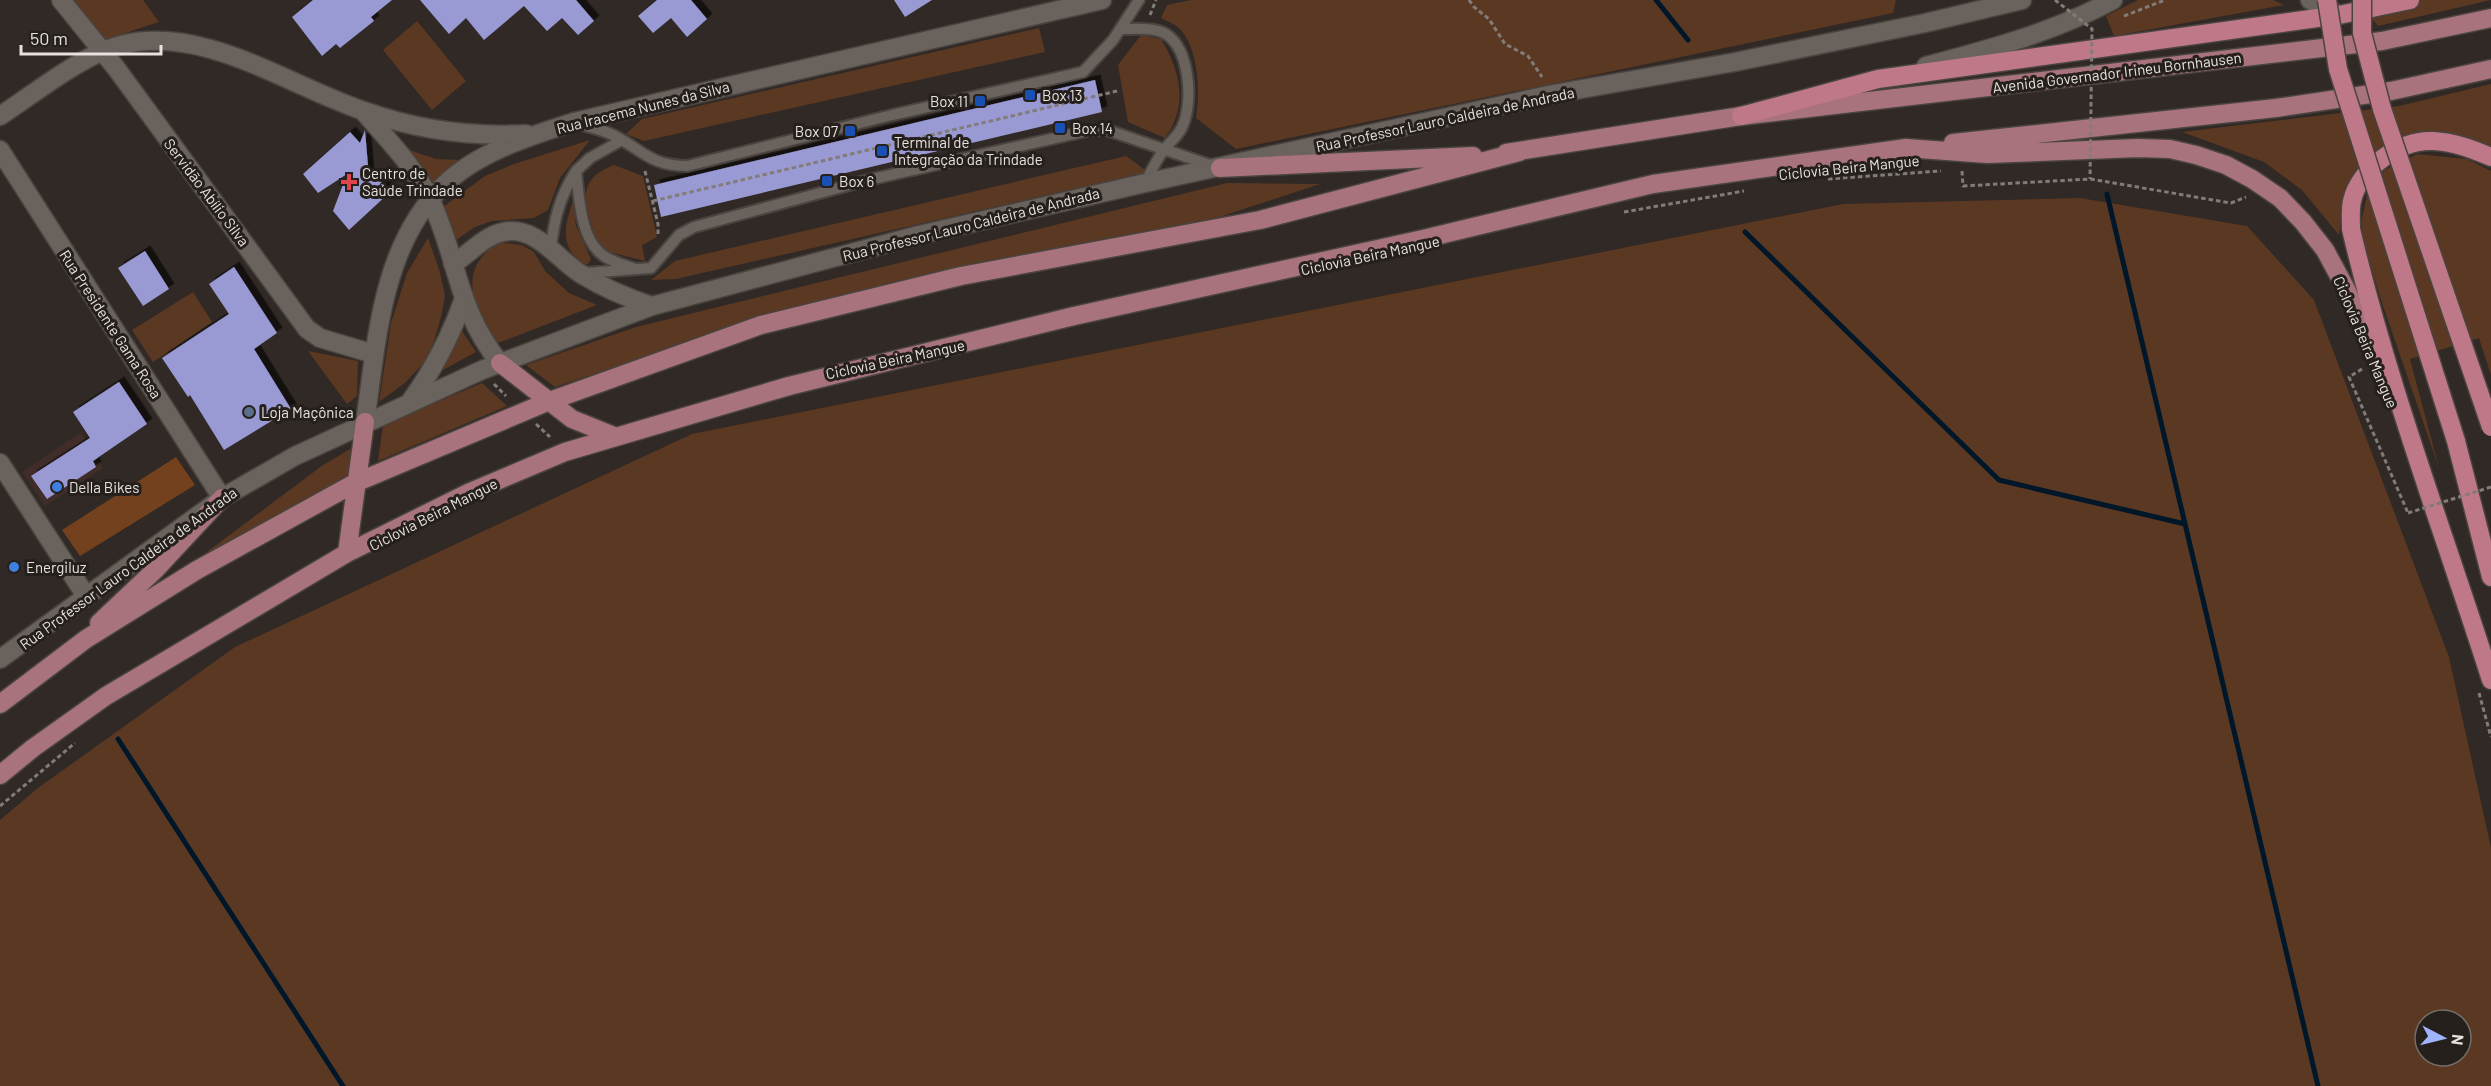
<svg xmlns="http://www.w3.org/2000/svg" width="2491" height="1086" viewBox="0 0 2491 1086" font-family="Barlow,sans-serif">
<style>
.commercial{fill:#402d29}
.green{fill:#5b3822;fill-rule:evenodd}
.forest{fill:#73411e}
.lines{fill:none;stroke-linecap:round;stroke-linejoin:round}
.stream{stroke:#001629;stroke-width:5}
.building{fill:#9999d4;filter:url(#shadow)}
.service-casing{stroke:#4a4440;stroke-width:14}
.minor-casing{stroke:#4a4440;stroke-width:21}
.tertiary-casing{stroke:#4a4440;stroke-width:21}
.secondary-casing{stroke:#4a4440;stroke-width:21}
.primary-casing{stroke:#4a4440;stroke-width:21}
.trunk-casing{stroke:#4a4440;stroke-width:21}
.path{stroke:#827c79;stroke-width:3;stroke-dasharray:4.5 3;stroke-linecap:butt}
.service{stroke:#69625d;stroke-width:10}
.minor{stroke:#69625d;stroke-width:18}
.tertiary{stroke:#69625d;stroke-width:18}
.secondary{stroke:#69625d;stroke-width:18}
.primary{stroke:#a9737d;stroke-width:18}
.trunk{stroke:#be7888;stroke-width:18}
.trunk-bridge-casing{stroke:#4a4440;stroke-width:21;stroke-linecap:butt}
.path-bridge{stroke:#827c79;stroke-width:3;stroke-dasharray:4.5 3;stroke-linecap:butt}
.trunk-bridge{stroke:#be7888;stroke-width:18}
.transit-dot{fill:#1a4fb4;stroke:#26201c;stroke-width:2}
.health-dot{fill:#e0444e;stroke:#26201c;stroke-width:2}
.service-dot{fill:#5c6f8a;stroke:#26201c;stroke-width:2}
.shop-dot{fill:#3f7fe0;stroke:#26201c;stroke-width:2}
.labels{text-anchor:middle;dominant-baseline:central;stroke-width:6;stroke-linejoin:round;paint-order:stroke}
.street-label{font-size:15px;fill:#e7e2e0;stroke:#26201c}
.poi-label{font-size:15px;fill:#e7e2e0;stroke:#26201c;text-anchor:start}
</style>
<defs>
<filter id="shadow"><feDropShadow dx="5.5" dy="-5.5" stdDeviation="0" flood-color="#0009"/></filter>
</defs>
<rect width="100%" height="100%" fill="#302925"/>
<path class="commercial" d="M81 432 103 468 45 506 22 472Z"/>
<path class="green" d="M69 0H143L159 22 98 42Z
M1191 0H1896L1893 13 1236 149 1196 118C1200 92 1199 52 1181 30 1177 25 1167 21 1161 18L1167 5Z
M2138 0H2273L2284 5 2114 36 2106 16Z
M2356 0H2491L2378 26Z
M417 21 466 81 432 110 383 50Z
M1039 28 1045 52 644 141 626 134 642 119Z
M1141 35 1161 39C1180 70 1189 106 1165 138L1128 122 1118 65Z
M2491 84V149C2443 125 2386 127 2356 177 2353 184 2347 191 2345 198 2341 209 2341 223 2339 235L2302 190 2264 162 2182 132 2399 106Z
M590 140 560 178 548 210 534 218 492 221 475 227 456 240 443 207 485 176 514 164Z
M409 150 436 159 462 160 433 182Z
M2417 154 2467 159 2491 171V375L2479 338 2410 359 2439 468 2383 306 2365 248 2361 223 2367 195 2383 171Z
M1126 156 1148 172 676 279 651 280 675 261Z
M614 165 643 176 657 237 642 245 645 261 609 252 597 245C589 208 570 182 614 165Z
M1227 183 1320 184 1201 223 776 313 555 387 526 365 636 327Z
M2080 198 2247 226 2314 300 2449 657 2491 848V1086H0V820L38 788 235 647 692 434 1843 204ZM2425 1020H2461V1056H2425Z
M573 202 576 226 591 259 588 264H583C560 248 564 225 573 202Z
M428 238 440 272 445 296 441 317 430 356 406 382 379 402 391 323 407 273Z
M499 242 522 245 534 252 545 271 569 293 597 305 498 343C473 309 455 270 499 242Z
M193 292 212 322 153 362 132 330Z
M462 331 476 352 441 371Z
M308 351 358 361 357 396 347 404Z
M482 383 507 406 378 461 383 425Z
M357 445 353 480 176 575 323 465Z"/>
<path class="forest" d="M176 457 195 485 80 556 62 530Z"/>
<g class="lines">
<path class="stream" d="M1656 0 1688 40
M2107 194 2318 1086
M1745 232 1999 480 2185 524
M118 739 343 1086"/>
</g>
<path class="building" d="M313 0H392L371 17 374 21 340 48 336 44 322 56 292 17Z
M420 0H576L594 21 578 35 562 18 547 31 524 6 484 40 466 18 449 34Z
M657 0H691L707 19 687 37 671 18 653 33 638 16Z
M894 0H932L905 17Z
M1095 80 1102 112 661 217 654 185Z
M365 130 369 178 376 173 389 193 349 230 333 211 347 174 318 193 303 174 350 132 360 143Z
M145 251 169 289 143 306 118 268Z
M234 267 277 333 254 349 291 409 224 450 190 395 188 397 162 358 229 314 209 284Z
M119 382 147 424 93 461 96 467 47 499 31 476 90 438 73 412Z"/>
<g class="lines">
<g class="service-casing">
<path id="service" d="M1120 29C1134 29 1155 27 1166 34 1190 50 1193 101 1183 125 1179 136 1170 141 1164 150 1156 160 1151 172 1145 183
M580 124C592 128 604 130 615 136 645 152 650 165 687 166L892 115 1083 72 1113 40 1139 0
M622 140 590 158 576 171C579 196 580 234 599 252 608 261 622 264 633 268
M551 248C554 219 560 196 576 171
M586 273 651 268 679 235 694 227 868 180 1091 130H1107L1213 166"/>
</g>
<g class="minor-casing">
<path id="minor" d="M61 0 116 68 307 329 320 338 374 354
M0 150 222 498
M0 463 86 596"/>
</g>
<g class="tertiary-casing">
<path id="tertiary" d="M363 111C387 139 414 166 430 199 458 257 456 309 500 363
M0 116C34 94 83 54 121 45 203 24 289 86 364 111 417 130 470 137 526 134
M365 422C377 342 381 245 444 185 478 152 530 136 574 122L1102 0"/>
</g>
<g class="secondary-casing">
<path id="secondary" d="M2310 0 2339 15
M1926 66C1990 49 2054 32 2113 0
M453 264C469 254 484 236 503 232 536 225 558 260 581 274 604 288 627 298 652 306
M410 402C433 370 450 338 463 301
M0 659 222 498 295 456 482 370 652 306 919 235 1145 183 1553 94 1735 62 1925 23 2022 0"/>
</g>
<g class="primary-casing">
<path id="primary" d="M1953 143 2276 108 2391 91 2491 69
M1506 153 1741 116 2382 41 2491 18
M1220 168 1473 156
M500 363 572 419 614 436
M347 553 365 422
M99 623 155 570 222 498
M0 704 86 639 197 570 355 483 547 402 761 325 961 276 1260 220 1519 152
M0 775 33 748 106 696 347 553 468 493 565 452 789 386 1074 316 1423 239 1653 184 1906 148 1987 154 2138 148 2170 149 2196 155 2226 165 2252 179 2280 198 2303 222 2325 250 2346 289 2385 377"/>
</g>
<g class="trunk-casing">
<path id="trunk" d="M1741 116 1878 79 2339 15 2410 0
M2491 157C2472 149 2454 142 2433 141 2400 139 2359 169 2352 201 2350 210 2351 220 2351 229 2387 383 2443 530 2491 680
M2456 441 2491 577"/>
</g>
<path class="path" d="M1469 0 1474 7 1489 19 1505 44 1528 56 1542 77
M1150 15 1156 0
M2124 16 2165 0
M645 171 658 224V237
M1962 171 1963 186 2090 179 2231 203 2246 197
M1828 179 1941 171
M653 201 1117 91
M1624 212 1744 191
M2362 369 2349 377 2408 513
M494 384 506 396
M536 424 550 437
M2479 693 2491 737
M0 806 75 743"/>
<use href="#service" class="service"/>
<use href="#minor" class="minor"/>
<use href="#tertiary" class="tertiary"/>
<use href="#secondary" class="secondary"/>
<use href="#primary" class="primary"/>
<use href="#trunk" class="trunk"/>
<g class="trunk-bridge-casing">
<path id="trunk-bridge" d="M2327 0 2338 69 2456 441
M2362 0V33L2382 109 2491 427"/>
</g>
<path class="path-bridge" d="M2055 0 2092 29 2090 179
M2408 513 2491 487"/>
<use href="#trunk-bridge" class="trunk-bridge"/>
</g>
<g class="transit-dot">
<rect x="1024" y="89" width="12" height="12" rx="3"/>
<rect x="974" y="95" width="12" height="12" rx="3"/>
<rect x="1054" y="122" width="12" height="12" rx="3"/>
<rect x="844" y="125" width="12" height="12" rx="3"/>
<rect x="876" y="145" width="12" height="12" rx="3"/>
<rect x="821" y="175" width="12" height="12" rx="3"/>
</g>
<path class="health-dot" d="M346 173h6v6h6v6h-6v6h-6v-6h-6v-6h6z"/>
<circle class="service-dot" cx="249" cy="412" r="6"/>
<g class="shop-dot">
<circle cx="57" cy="487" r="6"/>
<circle cx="14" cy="567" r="6"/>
</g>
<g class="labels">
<g class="street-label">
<text transform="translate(2117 72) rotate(-7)">Avenida Governador Irineu Bornhausen</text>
<text transform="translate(643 107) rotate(-14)">Rua Iracema Nunes da Silva</text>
<text transform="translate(1445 119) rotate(-12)">Rua Professor Lauro Caldeira de Andrada</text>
<text transform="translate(1849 167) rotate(-6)">Ciclovia Beira Mangue</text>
<text transform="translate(207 192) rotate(53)">Servidão Abílio Silva</text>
<text transform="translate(971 224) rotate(-14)">Rua Professor Lauro Caldeira de Andrada</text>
<text transform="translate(1370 255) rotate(-12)">Ciclovia Beira Mangue</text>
<text transform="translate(111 324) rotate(57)">Rua Presidente Gama Rosa</text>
<text transform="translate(2366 342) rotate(67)">Ciclovia Beira Mangue</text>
<text transform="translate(895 359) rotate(-12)">Ciclovia Beira Mangue</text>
<text transform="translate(433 514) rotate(-27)">Ciclovia Beira Mangue</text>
<text transform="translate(128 568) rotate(-36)">Rua Professor Lauro Caldeira de Andrada</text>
</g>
<g class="poi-label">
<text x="1042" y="95">Box 13</text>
<text x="968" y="101" text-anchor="end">Box 11</text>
<text x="1072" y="128">Box 14</text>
<text x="838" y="131" text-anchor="end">Box 07</text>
<text x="894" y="142">Terminal de<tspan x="894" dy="17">Integração da Trindade</tspan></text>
<text x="362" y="173">Centro de<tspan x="362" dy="17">Saúde Trindade</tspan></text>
<text x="839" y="181">Box 6</text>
<text x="261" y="412">Loja Maçônica</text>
<text x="69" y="487">Della Bikes</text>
<text x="26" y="567">Energiluz</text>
</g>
</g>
<g transform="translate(2443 1038) rotate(97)"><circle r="28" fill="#26201c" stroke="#736e6a" stroke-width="1.5"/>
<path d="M0-4.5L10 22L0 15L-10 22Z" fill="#a0b3fd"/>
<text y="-9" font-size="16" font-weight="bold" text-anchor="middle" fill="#e7e2e0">N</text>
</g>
<path d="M21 45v9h140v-9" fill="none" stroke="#e7e2e0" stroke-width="3"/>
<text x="30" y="45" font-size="18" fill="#e7e2e0" stroke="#26201c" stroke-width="4.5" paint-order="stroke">50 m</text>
</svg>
